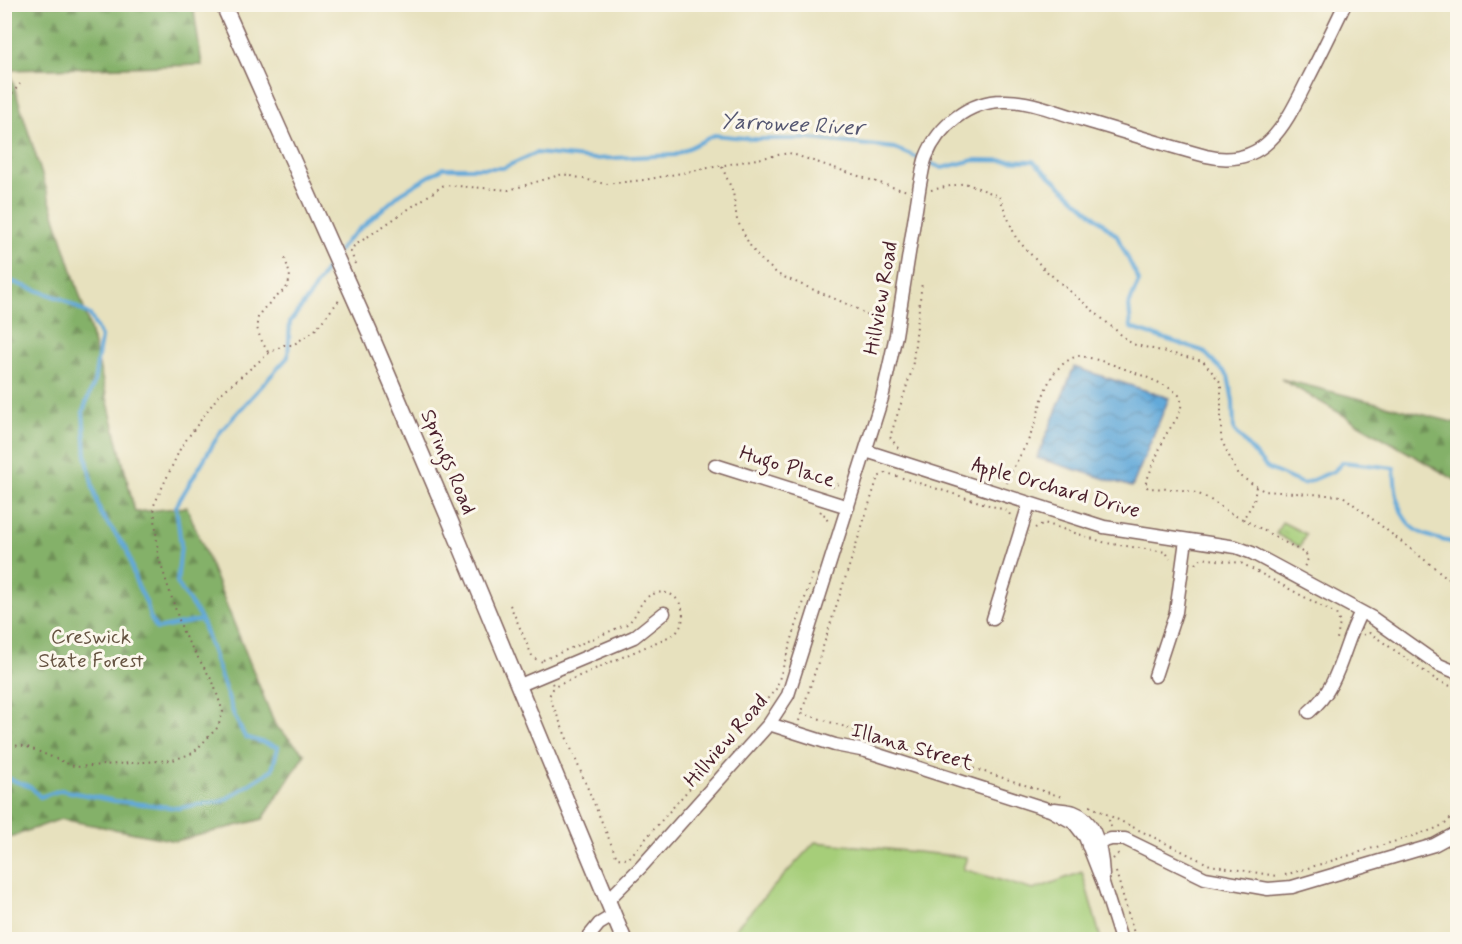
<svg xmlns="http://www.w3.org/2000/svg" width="1462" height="944" viewBox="0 0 1462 944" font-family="Mynerve,sans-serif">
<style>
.grass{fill:#a6ce79;stroke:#787652;stroke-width:1.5}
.forest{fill:url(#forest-firs);stroke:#67684a;stroke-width:1.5}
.park{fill:url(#park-crowns);stroke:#787652;stroke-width:1.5}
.water{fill:url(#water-waves);stroke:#566482;stroke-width:1.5}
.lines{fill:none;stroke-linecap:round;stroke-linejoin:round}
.stream{stroke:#62a9d9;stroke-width:4}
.minor-casing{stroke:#81635e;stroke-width:15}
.tertiary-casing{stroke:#81635e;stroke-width:18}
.path{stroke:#81635e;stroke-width:2;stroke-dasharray:1.5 4.5;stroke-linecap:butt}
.minor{stroke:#fff;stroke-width:12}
.tertiary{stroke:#fff;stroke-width:15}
.labels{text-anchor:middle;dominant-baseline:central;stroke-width:6;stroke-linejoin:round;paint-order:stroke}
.street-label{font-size:21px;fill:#4a1f2b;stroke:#fbf7ec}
.park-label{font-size:21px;fill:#665442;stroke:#fbf7ec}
.water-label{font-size:22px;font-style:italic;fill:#545671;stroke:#fbf7ec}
</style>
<defs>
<pattern id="forest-firs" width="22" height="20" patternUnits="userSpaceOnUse" patternTransform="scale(1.5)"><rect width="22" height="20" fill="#84b169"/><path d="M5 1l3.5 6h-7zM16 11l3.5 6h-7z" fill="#6e8f57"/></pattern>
<pattern id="park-crowns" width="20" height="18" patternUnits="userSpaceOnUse" patternTransform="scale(1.5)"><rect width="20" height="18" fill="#a6ce79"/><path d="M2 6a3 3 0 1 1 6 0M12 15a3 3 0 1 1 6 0" fill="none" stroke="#90b069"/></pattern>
<pattern id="water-waves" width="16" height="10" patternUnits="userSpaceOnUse" patternTransform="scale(1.5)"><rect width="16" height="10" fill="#62a9d9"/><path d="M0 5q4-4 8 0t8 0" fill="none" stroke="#5389b0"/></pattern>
</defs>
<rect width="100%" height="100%" fill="#fbf7ec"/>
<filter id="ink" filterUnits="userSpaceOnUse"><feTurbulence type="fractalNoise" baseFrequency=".0167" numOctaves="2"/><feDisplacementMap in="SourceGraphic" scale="12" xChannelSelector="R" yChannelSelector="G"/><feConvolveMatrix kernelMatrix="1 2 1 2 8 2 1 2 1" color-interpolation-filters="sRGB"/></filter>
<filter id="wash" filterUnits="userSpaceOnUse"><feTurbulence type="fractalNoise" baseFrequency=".008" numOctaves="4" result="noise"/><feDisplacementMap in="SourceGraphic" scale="24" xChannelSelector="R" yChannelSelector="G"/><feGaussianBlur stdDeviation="1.35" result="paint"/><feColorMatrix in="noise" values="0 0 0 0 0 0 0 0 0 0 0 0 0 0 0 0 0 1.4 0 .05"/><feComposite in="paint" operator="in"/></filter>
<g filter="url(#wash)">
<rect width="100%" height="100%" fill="#e7e1be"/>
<path class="grass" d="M815 842 967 857 963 869 1033 890 1082 872 1101 939H719L729 935Z"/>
<path class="forest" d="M4 5H193L202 65 9 70 89 325 135 512 187 507 275 725 305 754 263 819 176 841 61 819 5 839Z
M1281 379 1457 423V481Z"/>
<path class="park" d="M1282 522 1306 534 1300 547 1276 534Z"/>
<path class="water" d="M1074 367 1169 398 1132 487 1037 458Z"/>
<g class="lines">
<path class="stream" d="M339 251 347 240 401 193 443 168H503L536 153 594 159 675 155 714 135 755 139H812L894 148 942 168 974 160 1033 161 1117 236 1139 281 1129 305 1131 328 1203 351 1228 376 1233 401 1234 430 1267 468 1303 484 1334 471 1343 462 1394 468C1397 519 1405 535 1458 543
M4 279 62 299 90 315 101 337 94 383 83 411 86 455 93 488 101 514 127 550 136 582 146 602 150 617 157 629 201 620
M4 777 31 787 40 797 61 790 115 801 178 808 223 801 272 770 278 747 245 737 234 715 201 619 177 583 181 545 176 506 221 431 288 357 290 322 309 297 332 260"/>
</g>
</g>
<g filter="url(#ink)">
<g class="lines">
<g class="minor-casing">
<path id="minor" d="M866 451 1104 527 1236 547 1252 553 1371 617 1439 665 1458 673
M715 465 848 507
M993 619 1029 504
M1155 676 1176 612 1186 540
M520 685 634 637 664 613
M1309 712C1341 686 1342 646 1361 612
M769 724 835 745 866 751 1050 810 1074 823 1085 837 1103 883 1121 940
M1054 809C1061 810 1068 810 1074 812 1097 820 1102 854 1103 875
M1088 846 1111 839H1125L1205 878 1268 889 1292 887 1434 845 1458 832
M608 900 641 867 769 724 788 695 882 398 896 335 920 184C922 175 923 165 926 157 938 126 969 101 1003 101 1030 100 1058 113 1083 120 1124 132 1165 145 1206 156 1266 170 1286 123 1308 79 1321 54 1333 29 1345 4
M586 940 599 924 614 915"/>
</g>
<g class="tertiary-casing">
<path id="tertiary" d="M223 4 369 331 451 523 624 940"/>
</g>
<path class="path" d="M4 103 20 84
M722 167 733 192 737 220 749 244 758 257 779 275 854 307 878 322 884 329
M931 190 965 183 999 196 1016 238 1044 269 1132 344 1203 361 1221 383V439L1238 475 1264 491 1343 496 1458 586
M355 264 351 252 354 246 444 185 509 190 563 174 605 184 644 180 789 153 895 188 908 191
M268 352C244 313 263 312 288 286L290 275 285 258
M898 448 890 437 912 370 922 282
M1007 483C1013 465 1024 451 1031 434 1041 411 1042 381 1063 364 1068 360 1073 357 1079 356 1093 356 1176 385 1180 397 1186 412 1170 426 1164 438 1158 454 1151 469 1145 485L1148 488C1166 489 1189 488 1205 497 1219 504 1228 514 1243 519L1254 502 1256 486
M828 488V486L834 487 842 482
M821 511 820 513 825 515 829 524
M1243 519 1306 554 1308 559 1304 567
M1035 528 1044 523 1106 543 1166 552 1170 559
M1196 564 1202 558 1241 563 1336 614 1340 623 1337 639
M510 605 533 658 543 662
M1363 635 1370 633 1438 681 1458 689
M543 660 627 624C638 616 639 600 651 595 676 583 694 615 675 634L554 687
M552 683 554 687 549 696 617 858 628 859 776 689 814 570
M802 713 1062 797
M799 721 878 477 886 473 890 474 1008 511 1012 519
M4 745 25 746 76 767 173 760 193 753 218 727 223 712 213 682 184 635 158 556 154 505 181 447 219 395 269 353 284 345H293L315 330 341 298
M1090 806 1210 865 1276 876
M1111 827 1109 821 1111 816
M1113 859 1119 853 1118 850
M1116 872 1136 940
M1285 875 1432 830 1445 824 1458 811"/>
<use href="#minor" class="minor"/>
<use href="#tertiary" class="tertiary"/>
</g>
</g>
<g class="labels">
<g class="street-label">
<text transform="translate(881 298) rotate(-80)">Hillview Road</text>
<text transform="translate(448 462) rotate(67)">Springs Road</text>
<text transform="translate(787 467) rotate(17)">Hugo Place</text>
<text transform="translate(1056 488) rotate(16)">Apple Orchard Drive</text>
<text transform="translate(726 741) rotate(-49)">Hillview Road</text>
<text transform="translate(912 747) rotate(16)">Illana Street</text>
</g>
<g class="park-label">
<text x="91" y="637">Creswick<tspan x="91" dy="24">State Forest</tspan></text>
</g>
<g class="water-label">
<text transform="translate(792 125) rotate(3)">Yarrowee River</text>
</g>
</g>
<rect width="1462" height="944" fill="none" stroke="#fbf7ec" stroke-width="24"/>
</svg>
